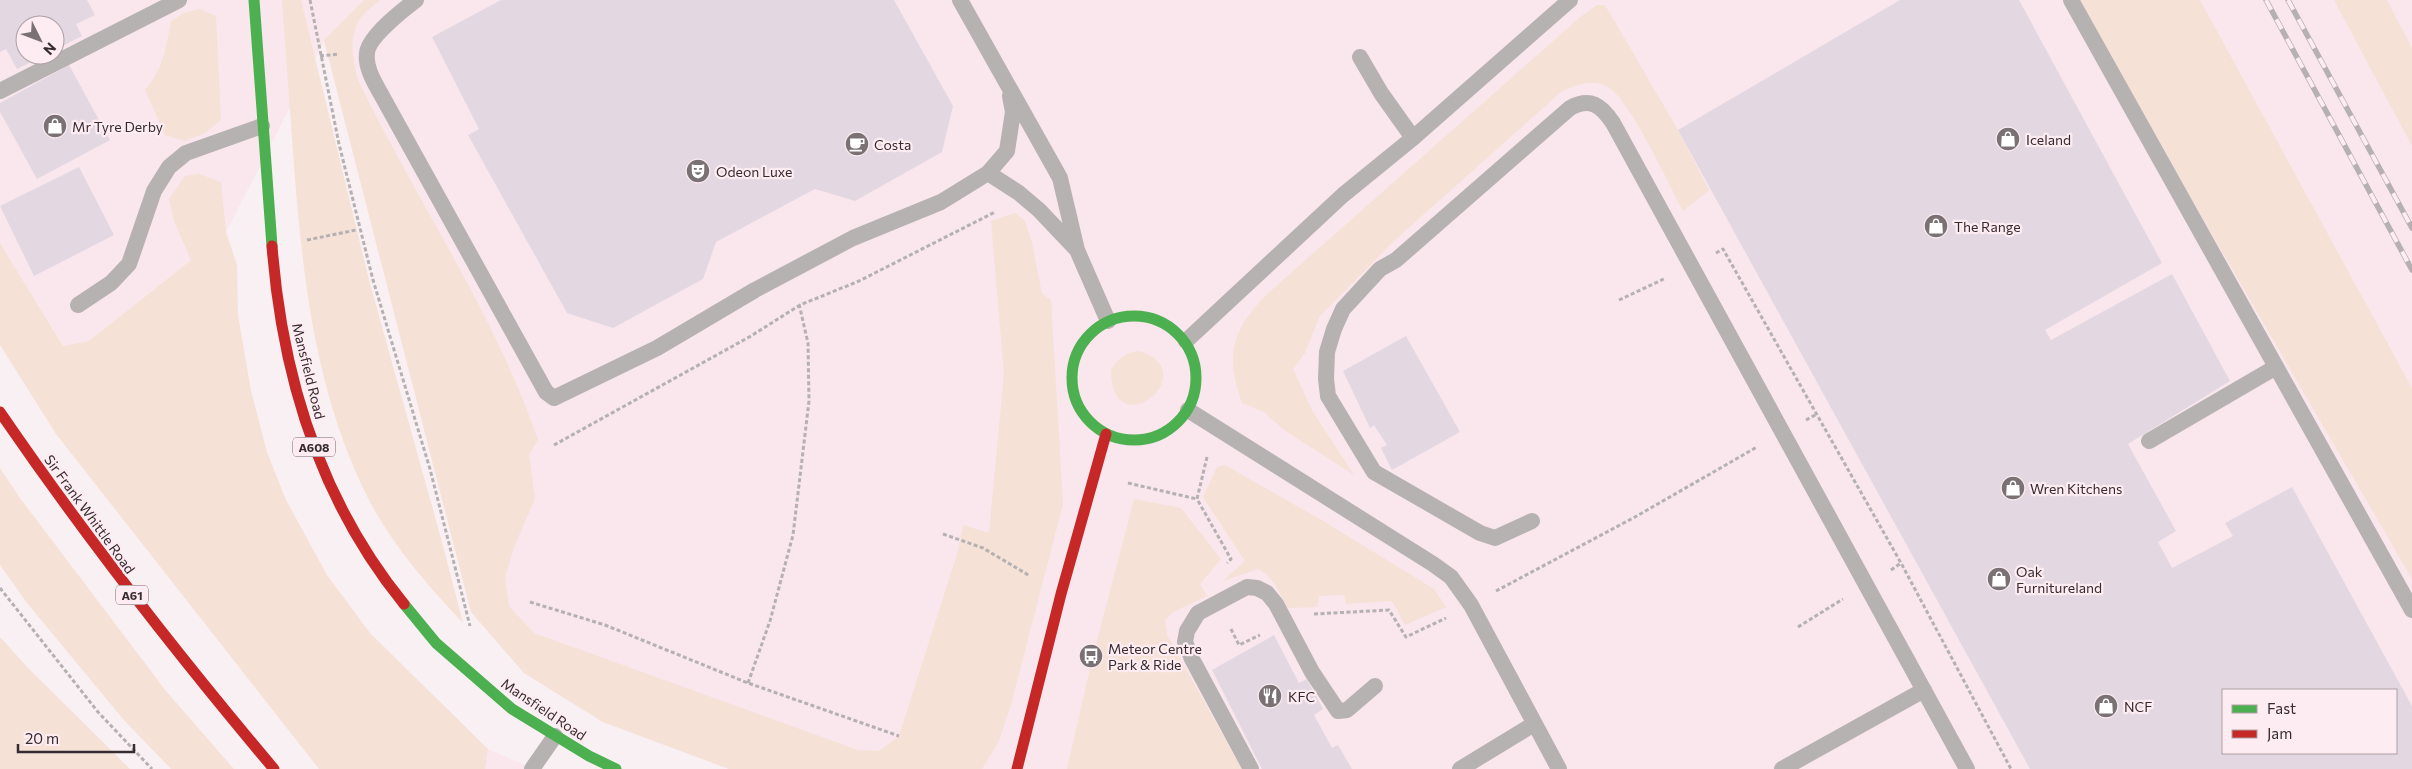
<svg xmlns="http://www.w3.org/2000/svg" width="2412" height="769" viewBox="0 0 2412 769" font-family="Commissioner,sans-serif">
<style>
.built{fill:#fae6ed;fill-rule:evenodd}
.green{fill:#f5e1d6}
.building{fill:#e3d8e1;fill-rule:evenodd}
.lines{fill:none;stroke-linecap:round;stroke-linejoin:round}
.path{stroke:#b5b0b1;stroke-width:3;stroke-dasharray:4 2.5;stroke-linecap:butt}
.lane{stroke:#b7b2b2;stroke-width:16}
.fast{stroke:#4caf50;stroke-width:11}
.jam{stroke:#c62828;stroke-width:11}
.rail-casing{stroke:#b7b0b2;stroke-width:5.5}
.rail{stroke:#fdecf2;stroke-width:4;stroke-dasharray:11;stroke-linecap:butt}
.labels{text-anchor:middle;dominant-baseline:central;stroke-width:4.5;stroke-linejoin:round;paint-order:stroke}
.shield{fill:#fdecf2;stroke:#72666a;stroke-width:1}
.shield-label{font-size:12px;font-weight:bold;fill:#362c30}
.poi-label{font-size:14px;fill:#362c30;stroke:#fdecf2;text-anchor:start}
.street-label{font-size:14px;fill:#362c30;stroke:#fdecf2}
</style>
<rect width="100%" height="100%" fill="#f9f0f3"/>
<path class="built" d="M0 0H2412V769H729L603 722 524 673 471 612 324 41 226 232 89 341 63 346 0 243ZM25 25H55V55H25ZM2223 690H2396V753H2223Z
M488 749 533 769H485Z"/>
<path class="green" d="M282 0H301L369 280 442 542 463 623C428 586 393 546 369 500 316 396 303 281 294 166 290 111 286 55 282 0Z
M364 0H380C374 5 367 10 362 16 348 34 352 59 358 80 416 200 494 312 538 440L529 455 535 499 514 547 505 578 509 606 534 633 858 750 879 751 899 736 958 551 963 525 989 533 1004 374 991 221 1015 213 1025 221 1032 243 1042 294 1051 300 1063 504 1012 701 999 741 982 769H729L603 722 524 673 471 612 324 40Z
M2076 0H2200L2412 388V579Z
M2334 0H2387L2412 48V146Z
M1597 5H1605L1678 130 1709 190 1683 211C1669 184 1630 100 1608 87 1593 78 1575 85 1561 92L1394 241 1320 316 1305 353 1293 369 1313 412 1354 475 1284 430 1264 412 1242 403C1225 356 1232 330 1266 295L1579 18Z
M199 9 216 16 221 120 205 133 185 141 165 135 145 90C163 70 166 48 171 21L184 13Z
M199 174 221 182 226 232 237 265 238 315 251 391 267 452 286 500 327 575 370 633 488 749 485 769H319L56 434 0 345V243L63 346 89 341 191 260 174 221 169 199 185 176Z
M1139 351C1207 372 1111 449 1111 370 1118 359 1126 352 1139 351Z
M1225 465 1320 519 1434 589 1446 607 1405 625 1392 601 1346 604 1344 595 1319 596 1317 607 1287 608C1279 592 1274 577 1258 569L1223 581 1245 561 1203 497 1217 467Z
M0 468 20 498 166 691 234 769H171L123 719 27 603 0 565Z
M1134 499 1181 508 1221 559 1200 584 1207 596 1173 612 1165 620 1167 635 1242 769H1067L1091 664Z
M0 637 29 669 130 769H0Z"/>
<path class="building" d="M0 0H87L95 15 76 24 82 36 55 50V25H25V55H45L17 69 6 49 0 52Z
M501 0H894L953 106 942 152 855 201 815 189 716 242 703 279 613 328 567 313 468 135 479 129 432 37Z
M1900 0H2019L2162 263 2045 330 2051 340 2172 274 2230 381 2128 444 2176 531 2158 542 2172 568 2233 536 2225 523 2292 487 2412 706V769H2030L1678 130ZM2223 690H2396V753H2223Z
M69 65 110 140 37 179 0 112V103Z
M79 167 114 235 34 276 0 206Z
M1406 336 1460 432 1392 470 1381 448 1387 445 1374 425 1370 428 1343 371Z
M1274 635 1299 683 1307 679 1323 709 1314 715 1332 748 1338 745 1352 769H1262L1212 670Z"/>
<g class="lines">
<path class="path" d="M310 0 339 144 373 280 430 469 470 626
M320 56 339 54
M307 240 356 230
M1716 253 1723 249 1901 563 2011 769
M1619 300 1666 278
M1806 420 1817 414
M554 445 751 336 800 305 859 281 995 212
M1207 457 1197 499 1231 559 1227 563
M1128 483 1197 499
M943 534 983 548 1030 576
M1891 570 1901 563
M0 588 98 712 152 769
M1496 591 1635 517 1757 447
M530 602 605 625 748 683 899 736
M1314 614 1389 610 1406 637 1446 618
M1798 627 1843 599
M1231 629 1239 645 1260 635
M748 683 770 621 793 535 809 401 808 343 799 304"/>
<path class="lane" d="M416 0C404 9 368 37 367 53 365 68 375 83 382 96L546 392 554 398 657 348 755 290 853 238 941 202 988 173 1019 193 1039 210 1077 250
M960 0 1060 178 1077 250 1108 321
M2071 0 2412 610
M1360 57 1381 93 1413 138
M0 91 179 0
M988 173 1007 151 1013 112 1010 96
M78 305 111 283 129 264 154 191 169 167 186 153 262 126
M1186 341 1343 195 1413 138 1570 0
M1188 410 1433 564 1451 577 1471 605 1559 769
M2149 441 2276 367
M1532 521 1495 538 1480 533 1374 472 1328 396 1326 379 1327 352 1334 329 1343 309 1380 269 1396 260 1570 108C1590 97 1601 105 1613 123L1967 769
M532 769 555 736
M1251 769 1192 659 1185 642 1187 631 1198 613 1247 587 1257 588 1267 593 1276 604 1312 672 1338 711 1347 710 1375 686
M1460 769 1534 724
M1782 769 1924 690"/>
<path class="fast" d="M254 0 272 246
M1072 378a62 62 0 1 1 124 0a62 62 0 1 1-124 0Z
M404 604 436 643 512 709 589 756 616 769"/>
<path class="jam" d="M272 246C282 376 321 502 404 604
M0 412C85 536 177 654 274 769
M1017 769 1061 594 1106 434"/>
<g class="rail-casing">
<path id="rail" d="M2266 0 2412 270
M2288 0 2412 228"/>
</g>
<use href="#rail" class="rail"/>
</g>
<defs>
<g id="shop-disc" transform="scale(1.25)"><circle r="9.5" fill="#7a7174" stroke="#fdecf2"/><path d="M-5-2.5h2.3a2.7 3.5 0 0 1 5.4 0H5L5.5 6h-11ZM-1.5-2.5h3a1.5 2.3 0 0 0-3 0Z" fill="#fff"/></g>
<g id="cafe-disc" transform="scale(1.25)"><circle r="9.5" fill="#7a7174" stroke="#fdecf2"/><path d="M-5.5-4.5H6V0H3Q3 3.5 0 3.5H-2.5Q-5.5 3.5-5.5 0ZM3-3.2v2h1.7v-2ZM-6 4.5H4V6H-6Z" fill="#fff"/></g>
<g id="theatre-disc" transform="scale(1.25)"><circle r="9.5" fill="#7a7174" stroke="#fdecf2"/><path d="M-5-5.5Q0-4 5-5.5V0Q5 5 0 6Q-5 5-5 0ZM-3.3-2.5H-1v1.5H-3.3ZM1-2.5H3.3v1.5H1ZM-2.8 1Q0 5.5 2.8 1Z" fill="#fff"/></g>
<g id="bus-disc" transform="scale(1.25)"><circle r="9.5" fill="#7a7174" stroke="#fdecf2"/><path d="M-5-6H5V4H4V6H2V4H-2V6H-4V4H-5ZM-3.5-4V0h7V-4ZM-3.5 1.2v1.5H-2V1.2ZM2 1.2v1.5H3.5V1.2Z" fill="#fff"/></g>
<g id="restaurant-disc" transform="scale(1.25)"><circle r="9.5" fill="#7a7174" stroke="#fdecf2"/><path d="M-5-6h1v4h1v-4h1v4h1v-4h1v5L-1.5 .5V6h-2V.5L-5-1ZM5-6V6H3V1.5H1.5Q1.5-4 5-6Z" fill="#fff"/></g>
</defs>
<g fill-rule="evenodd">
<use href="#shop-disc" x="55" y="126"/>
<use href="#shop-disc" x="2008" y="139"/>
<use href="#cafe-disc" x="857" y="144"/>
<use href="#theatre-disc" x="698" y="171"/>
<use href="#shop-disc" x="1936" y="226"/>
<use href="#shop-disc" x="2013" y="488"/>
<use href="#shop-disc" x="1999" y="579"/>
<use href="#bus-disc" x="1091" y="656"/>
<use href="#restaurant-disc" x="1270" y="696"/>
<use href="#shop-disc" x="2106" y="706"/>
</g>
<g class="labels">
<g class="shield">
<rect x="293" y="437.5" width="42" height="19" rx="4"/>
<rect x="116" y="585.5" width="32" height="19" rx="4"/>
</g>
<g class="shield-label">
<text x="314" y="447">A608</text>
<text x="132" y="595">A61</text>
</g>
<g class="poi-label">
<text x="72" y="126">Mr Tyre Derby</text>
<text x="2026" y="139">Iceland</text>
<text x="874" y="144">Costa</text>
<text x="716" y="171">Odeon Luxe</text>
<text x="1954" y="226">The Range</text>
<text x="2030" y="488">Wren Kitchens</text>
<text x="2016" y="571">Oak<tspan x="2016" dy="16">Furnitureland</tspan></text>
<text x="1108" y="648">Meteor Centre<tspan x="1108" dy="16">Park &amp; Ride</tspan></text>
<text x="1288" y="696">KFC</text>
<text x="2124" y="706">NCF</text>
</g>
<g class="street-label">
<text transform="translate(309 371) rotate(76)">Mansfield Road</text>
<text transform="translate(90 514) rotate(54)">Sir Frank Whittle Road</text>
<text transform="translate(544 709) rotate(34)">Mansfield Road</text>
</g>
</g>
<rect x="2222" y="689" width="175" height="65" fill="#fdecf2" stroke="#ad9fa4"/>
<rect x="2232" y="705" width="25" height="8" fill="#4caf50" stroke="#ad9fa4"/>
<text x="2267" y="714" font-size="15" fill="#362c30">Fast</text>
<rect x="2232" y="730" width="25" height="8" fill="#c62828" stroke="#ad9fa4"/>
<text x="2267" y="739" font-size="15" fill="#362c30">Jam</text>
<g transform="translate(40 40) rotate(132)"><circle r="24" fill="#fdecf2" stroke="#ad9fa4"/>
<path d="M0-4L9 19L0 12L-9 19Z" fill="#7a7174"/>
<text y="-8" font-size="14" font-weight="bold" text-anchor="middle" fill="#362c30">N</text>
</g>
<path d="M18 744v8h116v-8" fill="none" stroke="#362c30" stroke-width="2.5"/>
<text x="25" y="744" font-size="15" fill="#362c30" stroke="#fdecf2" stroke-width="4" paint-order="stroke">20 m</text>
</svg>
